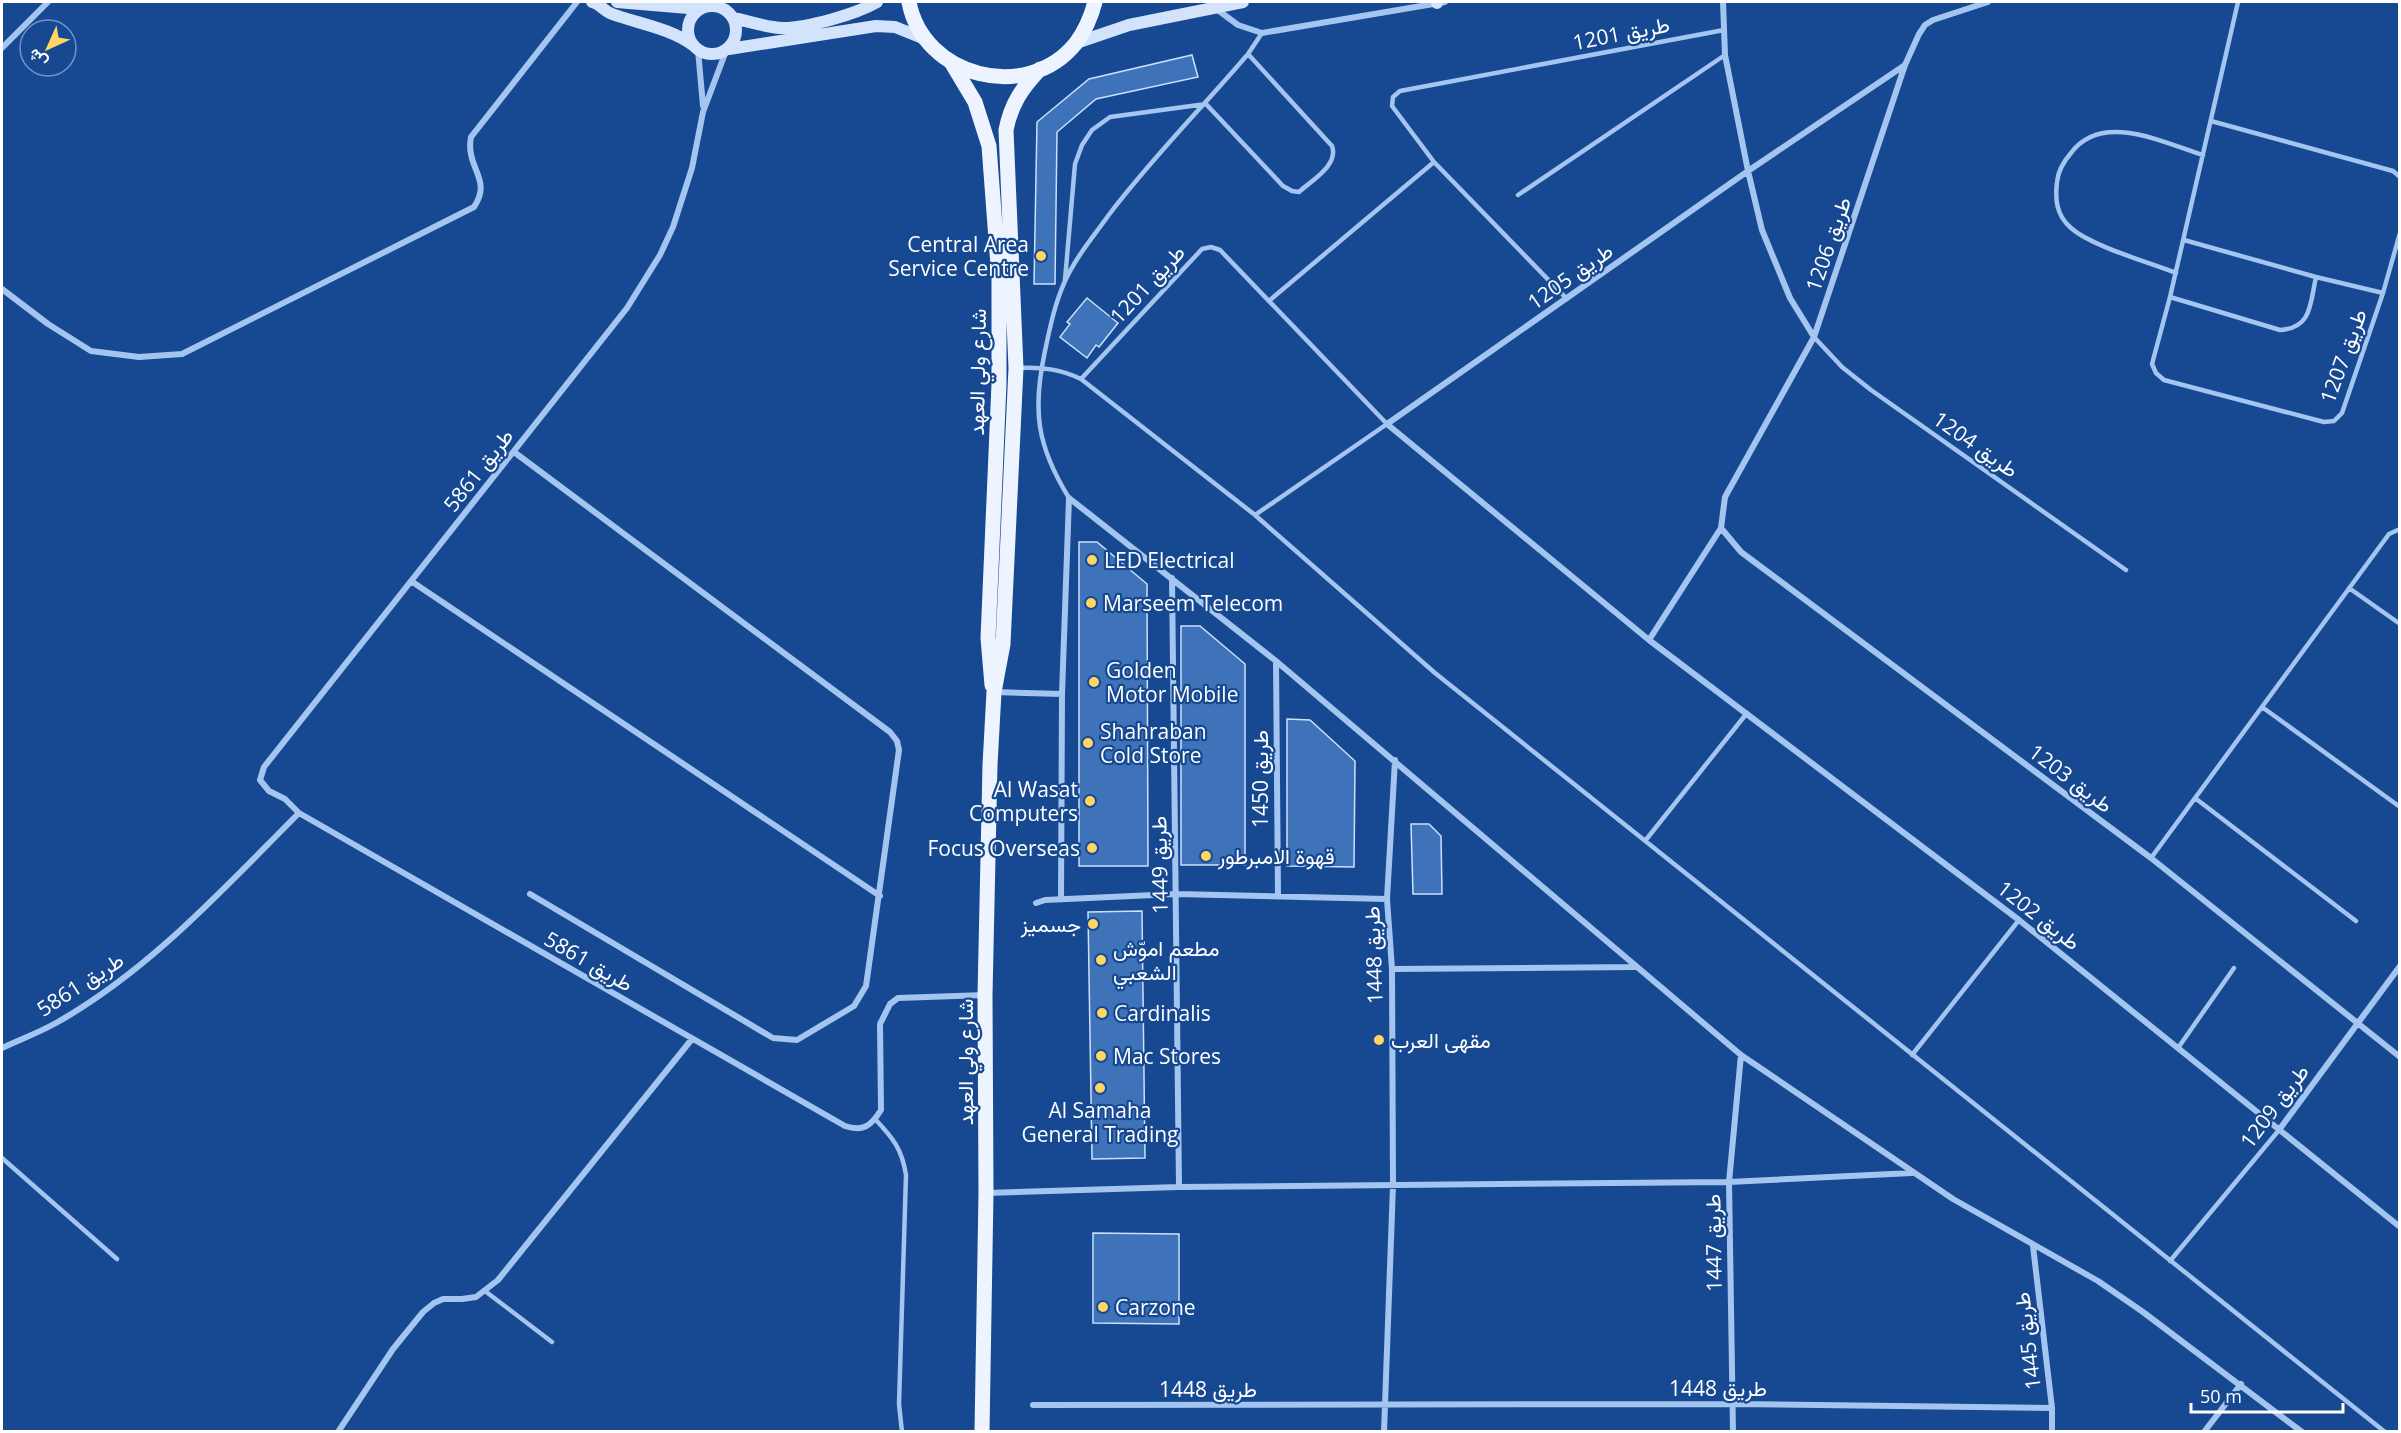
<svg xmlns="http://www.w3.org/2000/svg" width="2401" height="1433" viewBox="0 0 2401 1433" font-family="'Open Sans',Vazirmatn,sans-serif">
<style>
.building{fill:#3e73b9;stroke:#cbe0fc;stroke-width:1.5}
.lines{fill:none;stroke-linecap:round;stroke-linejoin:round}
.lane{stroke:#a4c5f0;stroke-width:4.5}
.street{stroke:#a4c5f0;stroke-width:6}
.secondary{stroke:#d2e3fb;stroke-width:12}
.primary{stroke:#edf4ff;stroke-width:15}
.poi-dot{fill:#ffd563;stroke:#164991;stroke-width:2}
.labels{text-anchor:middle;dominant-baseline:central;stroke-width:4.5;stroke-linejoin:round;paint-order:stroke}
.street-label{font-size:21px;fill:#fff;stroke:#164991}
.poi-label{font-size:21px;fill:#fff;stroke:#164991;text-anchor:start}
</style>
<rect width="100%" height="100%" fill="#164991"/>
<path class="building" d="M1192 55 1198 77 1096 99 1057 132 1055 284H1034L1037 122 1089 79Z
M1087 298 1118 323 1099 347 1096 345 1087 358 1060 337 1070 324 1067 322Z
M1079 542H1097L1147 584 1148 866H1079Z
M1181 626H1200L1245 664V865H1181Z
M1287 719 1310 720 1355 761 1354 867 1287 866Z
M1411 824H1429L1441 836 1442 894H1413Z
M1142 911 1145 1158 1092 1159 1088 912Z
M1093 1233 1179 1234V1324L1093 1323Z"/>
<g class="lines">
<path class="lane" d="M2211 121 2393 171 2400 177
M1518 195 1725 55
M2184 240 2316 277
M2176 273C2148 262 2091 246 2071 228 2056 215 2055 199 2057 182 2058 171 2064 161 2071 153 2102 111 2164 143 2203 155
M1065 280 1075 164 1082 145 1092 130 1110 117 1206 104 1283 186 1292 191 1299 192C1312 180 1339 165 1332 146L1248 54
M2383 293 2400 233
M2170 297 2280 330C2312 328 2310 304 2316 277L2383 293 2342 413 2334 421 2324 422 2164 380 2156 373 2152 364 2170 297 2238 2
M1567 299 1434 162 1392 106 1393 97 1400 91 1724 30
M1270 300 1434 162
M1814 337 1842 367 1871 390 2126 570
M1019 368C1042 367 1060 369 1081 379L1255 515 1435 673 2385 1432
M1081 379 1202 249 1211 247 1220 250 1387 424 1255 515
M1069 498C1037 446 1032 411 1045 351 1050 327 1055 303 1065 281 1076 257 1093 237 1108 216 1151 159 1202 108 1248 54L1262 33
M2349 588 2400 624
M2262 707 2400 807
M2195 798 2356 921
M1645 841 1747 713
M2151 858 2389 534 2400 529
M2178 1048 2234 968
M1912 1055 2019 920
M875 1119C893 1138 902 1149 906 1175L899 1404 902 1432
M2 1158 117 1259
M2170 1261 2279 1130
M485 1291 552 1342"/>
<path class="street" d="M1723 2 1725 55 1748 171 1762 230 1790 298 1814 337
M1215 8 1238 25 1262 33 1445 2
M2 48 48 2
M698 50 703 106
M726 51 703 112 692 168 673 227 660 255 627 308 264 767 260 780 269 791 285 799 299 813 845 1126C863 1132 871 1126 881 1110L880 1024 890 1004 898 998 985 995
M1905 65 1748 171 1387 424 1649 640 2019 920 2400 1227
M2 289 48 324 91 351 139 357 182 354 474 207C493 179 465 168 471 137L577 2
M514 452 890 732 897 741 899 750 866 986 854 1006 797 1040 773 1038 530 894
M1069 498 1276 661 1741 1055 1953 1199 2098 1281 2143 1312 2302 1432
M1721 528 1741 552 2151 858 2400 1057
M1172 578 1179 1187
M411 581 880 896
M1649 640 1721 528 1725 497 1814 337 1905 65 1919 34 1925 25 1933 20 1988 2
M1276 661 1278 896
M994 692 1062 694
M1061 899 1062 694 1069 498
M1036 903 1045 900 1176 894 1387 899
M1392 969 1635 967
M2 1048C19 1040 38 1033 56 1023 150 970 223 889 299 813
M2279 1130 2400 966
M987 1193 1179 1187 1729 1182 1912 1173
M2033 1246 2052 1408V1432
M1033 1405 1733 1404 2052 1408
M338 1432 393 1349 423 1312 434 1303 443 1299H462L476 1297 498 1280 692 1039
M1384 1432 1393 1185 1392 969 1387 899 1395 760
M1733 1432 1729 1182 1741 1055
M2204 1432 2241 1384"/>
<path class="secondary" d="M592 2C600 4 604 11 612 14 640 24 669 28 693 45
M617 2 700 9
M1437 2V3
M688 30a24 24 0 1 1 48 0a24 24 0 1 1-48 0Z
M733 18C749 21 767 28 783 28 808 28 856 14 877 2
M1076 43 1129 25 1243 2
M729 49 876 26 895 27 925 39"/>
<path class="primary" d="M909 2C923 77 1027 104 1076 43 1085 31 1091 17 1095 2
M951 62 975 102 989 146 999 279V384L988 638 992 685
M982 1432 986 1193 985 995 990 765 994 692 1003 644 1016 368 1006 130C1011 104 1022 88 1040 69"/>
</g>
<g class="poi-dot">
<circle cx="1041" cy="256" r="6"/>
<circle cx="1092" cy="560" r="6"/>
<circle cx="1091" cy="603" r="6"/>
<circle cx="1094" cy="682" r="6"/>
<circle cx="1088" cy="743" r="6"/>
<circle cx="1090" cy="801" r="6"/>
<circle cx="1092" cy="848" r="6"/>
<circle cx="1206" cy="856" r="6"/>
<circle cx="1093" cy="924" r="6"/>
<circle cx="1101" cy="960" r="6"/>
<circle cx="1102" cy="1013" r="6"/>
<circle cx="1379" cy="1040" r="6"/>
<circle cx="1101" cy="1056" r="6"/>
<circle cx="1100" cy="1088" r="6"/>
<circle cx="1103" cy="1307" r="6"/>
</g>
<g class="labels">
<g class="street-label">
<text transform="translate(1621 33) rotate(-11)">طريق 1201</text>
<text transform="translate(1828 244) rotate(-71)">طريق 1206</text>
<text transform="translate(1570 276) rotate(-35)">طريق 1205</text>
<text transform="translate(1147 284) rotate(-47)">طريق 1201</text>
<text transform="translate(2343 356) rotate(-70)">طريق 1207</text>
<text transform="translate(977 372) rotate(-89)">شارع ولي العهد</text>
<text transform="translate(1976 444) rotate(35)">طريق 1204</text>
<text transform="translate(478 470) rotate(-52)">طريق 5861</text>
<text transform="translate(2071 778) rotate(37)">طريق 1203</text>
<text transform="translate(1260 779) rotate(-90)">طريق 1450</text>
<text transform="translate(1159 865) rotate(-91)">طريق 1449</text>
<text transform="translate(2039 915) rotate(38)">طريق 1202</text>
<text transform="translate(1373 955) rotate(-92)">طريق 1448</text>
<text transform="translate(589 961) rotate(30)">طريق 5861</text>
<text transform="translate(80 984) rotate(-33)">طريق 5861</text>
<text transform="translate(965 1062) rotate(-90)">شارع ولي العهد</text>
<text transform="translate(2274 1106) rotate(-53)">طريق 1209</text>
<text transform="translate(1713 1243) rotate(-91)">طريق 1447</text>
<text transform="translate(2027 1341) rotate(-97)">طريق 1445</text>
<text x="1718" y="1388">طريق 1448</text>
<text x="1208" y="1389">طريق 1448</text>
</g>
<g class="poi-label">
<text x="1029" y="244" text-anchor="end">Central Area<tspan x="1029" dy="24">Service Centre</tspan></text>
<text x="1104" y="560">LED Electrical</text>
<text x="1103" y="603">Marseem Telecom</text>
<text x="1106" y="670">Golden<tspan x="1106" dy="24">Motor Mobile</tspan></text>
<text x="1100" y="731">Shahraban<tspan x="1100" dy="24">Cold Store</tspan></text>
<text x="1078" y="789" text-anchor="end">Al Wasat<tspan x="1078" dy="24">Computers</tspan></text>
<text x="1080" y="848" text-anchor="end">Focus Overseas</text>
<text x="1218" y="856">قهوة الامبرطور</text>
<text x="1081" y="924" text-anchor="end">جسميز</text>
<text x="1113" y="948">مطعم اموّش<tspan x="1113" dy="24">الشعبي</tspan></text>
<text x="1114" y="1013">Cardinalis</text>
<text x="1391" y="1040">مقهى العرب</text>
<text x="1113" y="1056">Mac Stores</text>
<text x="1100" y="1110" text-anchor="middle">Al Samaha<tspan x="1100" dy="24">General Trading</tspan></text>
<text x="1115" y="1307">Carzone</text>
</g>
</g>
<rect width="2401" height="1433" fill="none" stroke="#ffffff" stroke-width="6"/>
<g transform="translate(48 48) rotate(225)"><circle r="28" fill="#164991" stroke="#7392bd" stroke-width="1.5"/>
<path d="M0-4.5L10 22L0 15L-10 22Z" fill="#ffd563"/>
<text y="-9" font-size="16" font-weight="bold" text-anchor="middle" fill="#ffffff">ش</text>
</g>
<path d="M2191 1403v9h152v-9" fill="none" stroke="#ffffff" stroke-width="3"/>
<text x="2200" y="1403" font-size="18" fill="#ffffff" stroke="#164991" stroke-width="4.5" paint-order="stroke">50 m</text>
</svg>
